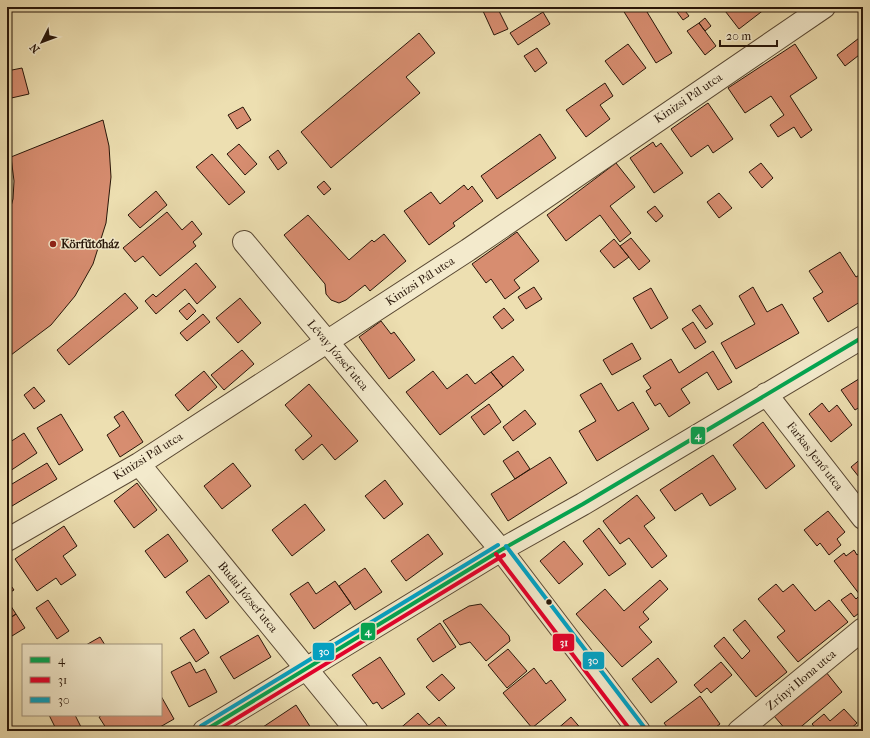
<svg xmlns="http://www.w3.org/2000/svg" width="870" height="738" viewBox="0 0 870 738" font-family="'IM FELL French Canon',serif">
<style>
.building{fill:#d78d70;stroke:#281609}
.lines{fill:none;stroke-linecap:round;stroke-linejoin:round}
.minor-casing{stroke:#594833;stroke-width:24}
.minor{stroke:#f3eacc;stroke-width:22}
.bus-1-casing{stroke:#f3eacc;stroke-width:7}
.bus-2-casing{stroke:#f3eacc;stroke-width:7}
.bus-3-casing{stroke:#f3eacc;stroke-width:7}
.bus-1{stroke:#00a651;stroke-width:4}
.bus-2{stroke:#e4002b;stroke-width:4}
.bus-3{stroke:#02a2c4;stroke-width:4}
.poi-dot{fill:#8f2418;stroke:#f3eacc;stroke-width:1.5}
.bus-dot{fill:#281609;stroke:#f3eacc;stroke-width:1.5}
.labels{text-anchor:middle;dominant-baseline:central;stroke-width:3;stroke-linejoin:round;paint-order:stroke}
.street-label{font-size:12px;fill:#281609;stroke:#f3eacc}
.poi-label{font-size:12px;font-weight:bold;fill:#281609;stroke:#f3eacc;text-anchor:start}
.line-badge{stroke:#f3eacc;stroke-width:1.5}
.badge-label{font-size:11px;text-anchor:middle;font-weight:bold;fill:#fff}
</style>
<rect width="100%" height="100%" fill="#eddfb1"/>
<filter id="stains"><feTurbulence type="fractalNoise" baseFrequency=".005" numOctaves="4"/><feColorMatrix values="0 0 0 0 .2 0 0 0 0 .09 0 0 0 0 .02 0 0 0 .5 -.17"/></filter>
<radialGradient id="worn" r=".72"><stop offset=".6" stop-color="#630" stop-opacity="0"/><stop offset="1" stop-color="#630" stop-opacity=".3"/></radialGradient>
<path class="building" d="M491 7H497L508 29 494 35 483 11Z
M621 7H644L672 53 656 63Z
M677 7H682L689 16 683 20 675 9Z
M722 7H763L765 9 739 29Z
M543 12 550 24 518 45 510 33Z
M705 18 711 26 705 31 699 23Z
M699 23 716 46 705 55 687 31Z
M419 33 435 53 406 77 420 93 331 168 301 132Z
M863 35V52L845 66 837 55Z
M628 44 646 68 623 85 605 61Z
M795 44 817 78 790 96 812 130 801 138 794 127 778 137 770 125 784 115 771 96 745 113 728 88Z
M537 48 547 63 535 72 524 56Z
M22 68 29 94 7 99V71Z
M605 83 613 96 600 105 610 119 586 137 566 110Z
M708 103 733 139 713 153 708 145 691 157 671 129Z
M243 107 251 120 237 129 228 115Z
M103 120 109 146 111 177 106 223 93 264 75 296 51 325 7 358V221L13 199 14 181 11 157Z
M540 134 556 158 497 199 481 176Z
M653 142 656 147 661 143 683 173 654 193 630 158Z
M239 144 257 164 245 175 227 154Z
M278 150 287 163 278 170 269 157Z
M212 154 245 192 229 205 196 167Z
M616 163 635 187 610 206 631 233 620 242 600 215 566 241 547 215Z
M761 163 773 178 762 188 749 172Z
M324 181 331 189 324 195 317 187Z
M464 185 468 190 472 186 483 201 453 223 455 226 429 245 404 211 431 192 440 204Z
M156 191 167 205 140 228 128 215Z
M719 193 732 208 719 218 707 202Z
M655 206 663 216 656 222 647 212Z
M167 212 182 230 192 221 202 234 193 242 196 246 160 276 143 256 135 262 123 248Z
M308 215 349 260 372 240 374 242 384 234 406 261 370 291 365 285 346 300 339 303 331 300 326 294 325 284 284 235Z
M517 232 539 261 514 280 520 288 505 299 491 279 486 283 472 264Z
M631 238 650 261 639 270 620 246Z
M614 239 629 257 614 268 600 251Z
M840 252 856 277 863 273V300L828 322 813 298 823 292 809 271Z
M196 263 216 287 197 304 185 289 156 314 145 301 153 294 156 297Z
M534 287 542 299 526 309 518 297Z
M753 287 767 312 782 304 799 333 736 369 721 343 755 324 739 296Z
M651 288 668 318 651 329 633 298Z
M125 293 138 308 69 365 57 350Z
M240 298 261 323 238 343 216 318Z
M189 303 196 311 187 320 179 311Z
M700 305 713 324 706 329 692 310Z
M504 308 514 320 502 329 493 317Z
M203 314 210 322 187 341 180 333Z
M381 321 391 334 394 332 415 360 389 379 359 337Z
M693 322 706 342 695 349 682 329Z
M632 343 641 359 612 375 603 360Z
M242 350 254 364 224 390 211 375Z
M713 351 732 382 718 390 707 372 681 389 690 403 669 417 660 403 655 406 646 391 651 388 643 376 671 359 679 373Z
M513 356 524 370 503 387 491 372Z
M204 371 217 387 188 411 175 395Z
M433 371 447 389 467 374 475 384 491 372 503 387 440 435 406 392Z
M862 377 863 405 855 410 841 390Z
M601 383 618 411 633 402 649 429 597 461 579 431 596 421 580 395Z
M309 384 358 441 335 460 322 444 303 460 295 450 312 436 285 405Z
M34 387 45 401 34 409 24 395Z
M822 403 829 412 837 405 852 425 831 442 809 414Z
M489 404 501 422 484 435 471 417Z
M525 410 536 424 513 441 503 427Z
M123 411 143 442 120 457 107 435 120 426 114 417Z
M61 414 83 450 59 465 37 428Z
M763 422 795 466 766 489 733 445Z
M24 433 37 453 7 473V444Z
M518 451 530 469 515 479 503 461Z
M713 455 736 489 710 506 702 493 675 511 660 490Z
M550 457 567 483 508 521 491 494Z
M863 457V482L851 467Z
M47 463 57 479 7 509V487Z
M233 463 251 486 222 509 204 486Z
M385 480 403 504 384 519 365 496Z
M137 483 157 510 134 528 114 501Z
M637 495 655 518 644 526 667 556 652 568 629 538 620 544 603 521Z
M305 504 325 530 292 556 272 530Z
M828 511 845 532 837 539 841 545 829 555 820 543 817 546 804 530Z
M64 526 77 546 63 556 76 575 61 585 56 578 37 591 15 559Z
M599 528 626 564 609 576 583 541Z
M168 534 188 561 165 578 145 551Z
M428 534 443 554 406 581 391 561Z
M564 541 583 564 559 584 540 561Z
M854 550 857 555 863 550V603L860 605 863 610 854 617 841 600 851 593 856 599 860 595 834 561 844 553 846 556Z
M365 568 382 592 355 610 339 586Z
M209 575 229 602 206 619 186 592Z
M7 580 14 590 7 594Z
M660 580 668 589 643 612 649 619 639 627 652 642 622 667 576 614 605 589 624 611Z
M335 581 351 603 314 629 290 594 308 582 316 594Z
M776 584 783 592 793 584 815 611 829 600 848 622 798 662 777 637 785 631 758 599Z
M7 600 16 614 7 620Z
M48 600 69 631 57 639 36 608Z
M481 604 509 636 510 641 486 661 470 642 460 645 443 621 469 606Z
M16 614 25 628 7 639V620Z
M745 620 787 672 756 697 714 646 724 637 742 659 750 651 733 630Z
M440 623 456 647 433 662 417 639Z
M194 629 209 653 196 662 180 638Z
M258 635 271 657 234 679 220 657Z
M100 637 105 645H86Z
M508 649 527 671 507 688 488 665Z
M380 657 405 694 382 709 377 702 373 704 352 675Z
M658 658 677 682 651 703 632 679Z
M190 662 196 673 205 669 217 692 189 707 171 672Z
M721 662 732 675 711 693 707 688 701 693 694 685Z
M534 668 546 684 551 680 566 700 532 728 503 693Z
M826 672 842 692 796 731H787L774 716Z
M442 674 455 688 439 701 426 687Z
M161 696 174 719 153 731H108L99 717 102 715H161Z
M700 696 720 724 711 731H670L664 723Z
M296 705 313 731H257Z
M844 709 857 723 848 731H818L812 724 824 714 830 721Z
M418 713 429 725 439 717 451 731H397Z
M49 715H75L83 731H57Z
M571 717 583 731H555Z"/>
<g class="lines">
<g class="minor-casing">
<path id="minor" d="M244 242 501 550 639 731
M766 394 863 518
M139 464 357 731
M7 540 139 464 468 250 824 7
M204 731 501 550 583 504 863 337
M739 731 863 629"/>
</g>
<use href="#minor" class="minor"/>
<g class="bus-1-casing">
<path id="bus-1" d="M204 731 501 550 583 504 863 337"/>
</g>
<g class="bus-2-casing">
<path id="bus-2" d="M496 554 631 731
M216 731 504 555"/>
</g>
<g class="bus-3-casing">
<path id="bus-3" d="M506 546 644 727
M201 726 498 545"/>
</g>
<use href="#bus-1" class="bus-1"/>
<use href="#bus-2" class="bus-2"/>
<use href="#bus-3" class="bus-3"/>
</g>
<circle class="poi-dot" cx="53" cy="244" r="4"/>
<circle class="bus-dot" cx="549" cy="602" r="3.5"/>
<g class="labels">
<g class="street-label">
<text transform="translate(688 98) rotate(-34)">Kinizsi Pál utca</text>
<text transform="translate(420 281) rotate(-33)">Kinizsi Pál utca</text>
<text transform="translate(338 355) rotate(50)">Lévay József utca</text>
<text transform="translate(148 456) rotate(-32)">Kinizsi Pál utca</text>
<text transform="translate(815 456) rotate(52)">Farkas Jenő utca</text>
<text transform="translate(248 597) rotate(51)">Budai József utca</text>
<text transform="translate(801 680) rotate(-40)">Zrínyi Ilona utca</text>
</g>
<g class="poi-label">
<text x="61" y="244">Körfűtőház</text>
</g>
</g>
<g class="line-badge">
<rect x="690" y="426" width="16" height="19" rx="4" fill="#00a651"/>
<rect x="360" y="622" width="16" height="19" rx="4" fill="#00a651"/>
<rect x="552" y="633" width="23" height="19" rx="4" fill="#e4002b"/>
<rect x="312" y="642" width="23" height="19" rx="4" fill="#02a2c4"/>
<rect x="582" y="651" width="23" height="19" rx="4" fill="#02a2c4"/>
</g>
<g class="badge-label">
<text x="698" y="439">4</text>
<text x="368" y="635">4</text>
<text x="564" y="646">31</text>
<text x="324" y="655">30</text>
<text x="593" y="664">30</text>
</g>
<rect width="870" height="738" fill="none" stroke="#eddfb1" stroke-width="24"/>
<rect x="8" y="8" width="854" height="722" fill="none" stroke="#281609" stroke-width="2"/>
<rect x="12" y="12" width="846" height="714" fill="none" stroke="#281609"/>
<rect x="22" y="644" width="140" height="72" fill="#f3eacc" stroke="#a2957e"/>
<rect x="30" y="657" width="20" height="6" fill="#00a651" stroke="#a2957e"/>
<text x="58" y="664" font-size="12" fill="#281609">4</text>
<rect x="30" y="677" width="20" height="6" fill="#e4002b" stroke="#a2957e"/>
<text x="58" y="684" font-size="12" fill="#281609">31</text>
<rect x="30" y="697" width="20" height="6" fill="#02a2c4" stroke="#a2957e"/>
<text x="58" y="704" font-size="12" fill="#281609">30</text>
<g transform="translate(42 42) rotate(228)" stroke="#f3eacc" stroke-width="3" paint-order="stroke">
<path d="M0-3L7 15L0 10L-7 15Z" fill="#281609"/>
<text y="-6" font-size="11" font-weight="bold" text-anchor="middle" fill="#281609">N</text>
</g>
<path d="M720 40v6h57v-6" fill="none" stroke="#281609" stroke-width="2"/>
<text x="726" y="40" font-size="12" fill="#281609" stroke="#f3eacc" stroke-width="3" paint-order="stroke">20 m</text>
<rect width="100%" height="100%" filter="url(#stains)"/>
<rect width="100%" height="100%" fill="url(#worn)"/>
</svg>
